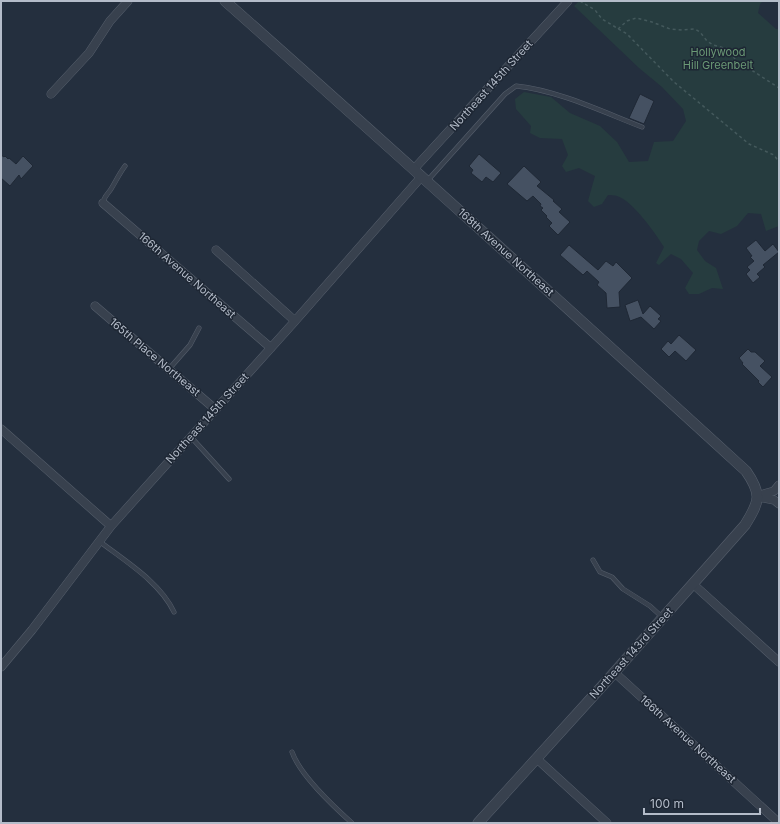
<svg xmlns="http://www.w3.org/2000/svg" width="780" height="824" viewBox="0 0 780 824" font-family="Inter,sans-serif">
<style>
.green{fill:#263c3f}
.building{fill:#455162;stroke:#1f2835}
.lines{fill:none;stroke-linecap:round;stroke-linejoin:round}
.service-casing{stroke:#565f6c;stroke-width:5}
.minor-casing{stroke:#565f6c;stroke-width:9}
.tertiary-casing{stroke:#565f6c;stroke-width:11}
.path{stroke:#44595c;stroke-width:1.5;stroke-dasharray:3 3;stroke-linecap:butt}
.service{stroke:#38414e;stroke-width:4}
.minor{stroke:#38414e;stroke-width:8}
.tertiary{stroke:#38414e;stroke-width:10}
.labels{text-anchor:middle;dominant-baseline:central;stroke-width:3;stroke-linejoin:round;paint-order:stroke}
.park-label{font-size:11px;fill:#6b9a76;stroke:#1d2633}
.street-label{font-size:11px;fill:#b4bcc9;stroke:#1d2633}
</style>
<rect width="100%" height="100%" fill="#242f3e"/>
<path class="green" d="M579 1H763L760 4 758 13 776 29H779V226L766 231 761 214 748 213 737 226 721 234 709 231 699 241 697 250 705 261 716 268 723 289 712 288 699 294H689L685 288 693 273 681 259 671 254 659 265 656 263 664 247C655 233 633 201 617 196 615 195 610 195 608 195L602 204 594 207 588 201 595 176 579 168 566 172 562 166 568 155 562 139 540 138 530 133 531 126 516 109 515 99 524 92 551 97 570 113 600 126 617 142 629 162 648 161 654 142 673 141 686 121 683 109 662 87 639 68 574 6Z"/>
<path class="building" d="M640 94 654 101 644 124 629 118Z
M479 154 501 173 493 182 486 177 482 182 471 173 473 170 469 166Z
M1 155 4 157 5 156 8 159 9 158 16 164 23 156 33 166 21 179 19 175 10 186 1 178Z
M524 166 541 182 537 186 554 200 553 201 562 209 559 212 570 222 558 235 549 226 552 223 546 217 547 216 541 210 543 208 540 206 541 204 533 196 527 201 507 184Z
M756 240 765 251 773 244 779 252 763 265 765 267 757 274 760 277 753 283 746 274 750 270 747 267 754 261 750 257 752 256 746 248Z
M569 245 598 270 606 261 613 266 616 262 632 278 619 292 620 307 607 308 606 293 597 285 599 282 587 271 583 275 560 255Z
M638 300 643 314 650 306 661 316 658 319 661 321 654 329 641 317 630 321 625 305Z
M679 335 696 350 686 361 675 351 669 357 661 349 668 341 671 344Z
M748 349 751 352H755L765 361 760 366 772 377 763 387 758 382 759 381 742 364 743 363 739 358Z"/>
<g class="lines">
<g class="service-casing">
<path id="service" d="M428 180 505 94 516 86C557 90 603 112 642 127
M103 203C104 196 108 194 111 189 116 181 119 174 125 166
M169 369 190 345 199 328
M191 437 229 479
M99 541C125 561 160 582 174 612
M593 560 600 572 612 577 623 589 650 606 662 617
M292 752C300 775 333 806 352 823"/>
</g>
<g class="minor-casing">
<path id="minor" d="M51 94 89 53 110 21 128 1
M414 169 568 1
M103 203 271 348
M216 250 295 321
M95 306 215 409
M1 429 111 526
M757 496 774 491 779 485
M758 497 774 500 779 504
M693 584 779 662
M1 667 32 630 111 526 295 321 422 176
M614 672 779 823
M536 758 607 823"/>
</g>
<g class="tertiary-casing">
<path id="tertiary" d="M225 1C400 156 573 313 746 471 762 494 760 501 745 525L604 684 478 823"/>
</g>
<path class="path" d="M580 1 595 10 602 19 627 34 674 82 749 144 774 155 779 162
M618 29 627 21 636 18 652 22 670 29 683 30 695 29 700 32 707 41 713 45 728 49 739 65 753 71 779 88"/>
<use href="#service" class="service"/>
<use href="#minor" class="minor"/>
<use href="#tertiary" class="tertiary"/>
</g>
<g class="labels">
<g class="park-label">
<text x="718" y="52">Hollywood<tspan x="718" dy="13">Hill Greenbelt</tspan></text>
</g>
<g class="street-label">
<text transform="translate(491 85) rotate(-48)">Northeast 145th Street</text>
<text transform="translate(506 252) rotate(42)">168th Avenue Northeast</text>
<text transform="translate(187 275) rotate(41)">166th Avenue Northeast</text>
<text transform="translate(155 357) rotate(40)">165th Place Northeast</text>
<text transform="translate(207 418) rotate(-48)">Northeast 145th Street</text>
<text transform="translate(631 653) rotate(-48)">Northeast 143rd Street</text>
<text transform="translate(688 739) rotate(42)">166th Avenue Northeast</text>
</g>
</g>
<rect width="780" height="824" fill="none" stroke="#b4bcc9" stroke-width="4"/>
<path d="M644 808v6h116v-6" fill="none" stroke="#b4bcc9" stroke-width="2"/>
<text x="650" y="808" font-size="12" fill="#b4bcc9" stroke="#1d2633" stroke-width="3" paint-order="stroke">100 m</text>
</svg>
